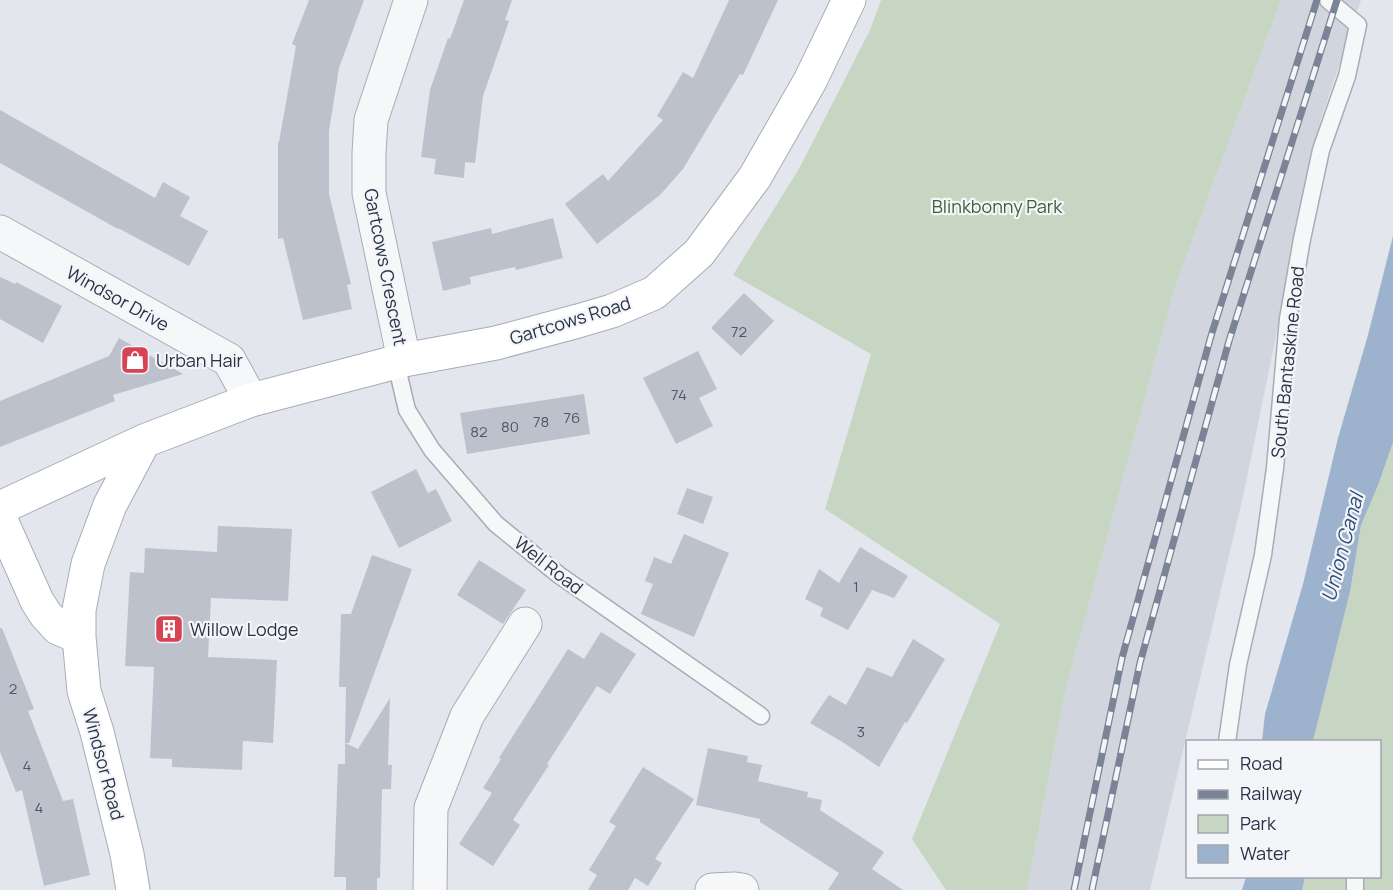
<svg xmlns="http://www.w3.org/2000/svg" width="1393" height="890" viewBox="0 0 1393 890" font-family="Manrope,sans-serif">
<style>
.built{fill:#d1d5de}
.green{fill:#c7d6c3}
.water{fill:#9cb2cd}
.building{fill:#bcc1cc}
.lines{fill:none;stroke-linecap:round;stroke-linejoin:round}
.lane-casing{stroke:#a7acb7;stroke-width:19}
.street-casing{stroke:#a7acb7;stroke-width:35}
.secondary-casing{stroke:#a7acb7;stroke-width:35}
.lane{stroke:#f6f7f9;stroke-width:16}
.street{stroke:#f6f7f9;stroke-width:33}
.secondary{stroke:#fff;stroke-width:33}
.rail-casing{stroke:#7b8496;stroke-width:7}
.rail{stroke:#f3f5f9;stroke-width:4.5;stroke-dasharray:14;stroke-linecap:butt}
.labels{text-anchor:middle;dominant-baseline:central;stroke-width:4.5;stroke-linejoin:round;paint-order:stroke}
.number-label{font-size:15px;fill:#4e5667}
.park-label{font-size:18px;fill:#3c6136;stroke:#f3f5f9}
.street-label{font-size:18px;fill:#293245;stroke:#f3f5f9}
.poi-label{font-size:18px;fill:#293245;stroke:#f3f5f9;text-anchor:start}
.water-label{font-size:20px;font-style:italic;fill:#314f7b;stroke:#f3f5f9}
</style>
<rect width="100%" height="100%" fill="#e3e6ec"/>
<path class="built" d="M1281 0H1361L1320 122 1244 492 1150 890H1027L1065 692 1175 287Z"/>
<path class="green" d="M881 0H1281L1175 287 1065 692 1027 890H946L912 839 1000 624 825 509 871 354 733 275 800 167 870 30Z
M1393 441V890H1302L1305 877 1380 876V742L1313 741 1350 592 1361 525Z"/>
<path class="water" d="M1393 236V442L1378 485 1361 525 1350 592 1313 741H1262L1265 714 1303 584 1338 438 1368 335Z
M1246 877V876L1305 877 1302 890H1242Z"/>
<path class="building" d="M309 0H364L339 68 329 131V194L351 284 347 285 352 309 303 320 283 238 278 239V142H279L296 46 292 44Z
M464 0H512L505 20 509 21 483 96 475 163 465 162 464 178 434 174 436 159 421 157 430 90 448 38 450 39Z
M729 0H778L743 75 740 74 683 169 660 195 597 244 565 204 603 174 608 181 663 120 657 116 683 72 693 78Z
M0 110 155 198 163 182 190 197 180 216 208 231 189 266 118 228V229L0 163Z
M553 218 563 258 516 270 515 267 470 277 471 284 443 291 432 242 491 228 492 234Z
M0 277 15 284 16 282 62 306 43 343 0 319Z
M744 293 774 321 741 356 711 328Z
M119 338 183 374 113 395 115 401 0 447V401L109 356Z
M698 351 717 389 699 398 713 426 676 444 643 378Z
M584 394 590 434 467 454 460 413Z
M416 469 428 493 436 489 452 521 399 548 371 492Z
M687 488 713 497 703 524 677 514Z
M218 526 292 529 288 601 211 598 208 657 277 660 273 743 243 741 242 770 172 767V759L150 758 154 667 125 666 130 572 144 573 145 548 217 552Z
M684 534 729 553 694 637 641 614 653 584 645 581 654 557 671 564Z
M860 547 908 576 894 598 872 590 848 630 820 616 823 608 805 599 819 569 839 583Z
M372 555 412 569 349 743H345L346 687H339L341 614H351Z
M479 560 526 590 503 624 457 595Z
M0 628H2L34 709 28 711 63 801 73 799 90 875 44 886 22 790 16 792 0 752Z
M601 632 636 654 610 694 597 686 547 764 549 765 513 820 520 825 493 866 459 844 492 793 483 788 501 759 499 758 568 649 584 659Z
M913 639 945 659 907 723 905 722 879 767 844 743 810 723 829 695 846 705 867 667 892 677Z
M390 698 388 765H392L391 789H382L380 878H377V890H346V877H334L338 764H345V743L358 749Z
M708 748 748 756 747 762 762 765 758 781 808 792 807 797 822 800 820 810 884 852 872 869 903 890H828L839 873 760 822V819L696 805Z
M643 767 694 799 655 859 662 863 648 886 635 878 628 890H588L597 875 589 870 616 826 609 822Z"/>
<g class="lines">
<g class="lane-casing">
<path id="lane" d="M396 363 407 410 432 450 496 524 559 575 761 716
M1227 742 1238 665 1263 555 1275 468 1288 319 1302 239 1321 150 1347 76 1358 25 1328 0
M1355 876V890"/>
</g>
<g class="street-casing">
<path id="street" d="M0 232 229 360 251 400
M404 360 369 193V153L371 120 411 0
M430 890 431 808 467 716 525 624
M712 890 735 889 742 890"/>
</g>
<g class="secondary-casing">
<path id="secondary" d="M0 508 144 441 251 400 404 360 496 343 578 321 612 311 654 293 699 253 755 177 810 81 849 0
M0 518 37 601 46 615 58 628 79 637
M133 890 127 854 97 732 84 691 79 637V610L88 564 110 505 144 441"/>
</g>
<use href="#lane" class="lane"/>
<use href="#street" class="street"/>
<use href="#secondary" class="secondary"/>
<g class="rail-casing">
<path id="rail" d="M1074 890 1122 658 1211 336 1317 0
M1092 890 1140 663 1229 341 1337 0"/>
</g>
<use href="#rail" class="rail"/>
</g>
<defs>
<g id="shop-square" transform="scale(1.5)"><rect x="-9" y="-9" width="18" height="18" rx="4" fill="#d64352" stroke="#f3f5f9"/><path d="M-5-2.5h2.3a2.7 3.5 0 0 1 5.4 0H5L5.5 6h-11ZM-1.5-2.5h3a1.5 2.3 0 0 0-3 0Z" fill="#fff"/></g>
<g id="building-square" transform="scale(1.5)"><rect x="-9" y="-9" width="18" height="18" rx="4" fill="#d64352" stroke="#f3f5f9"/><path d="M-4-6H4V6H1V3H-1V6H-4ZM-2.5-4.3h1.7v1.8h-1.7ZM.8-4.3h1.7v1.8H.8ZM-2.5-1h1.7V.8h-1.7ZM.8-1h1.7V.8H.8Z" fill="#fff"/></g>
</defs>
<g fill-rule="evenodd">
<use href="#shop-square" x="135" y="360"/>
<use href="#building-square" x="169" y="629"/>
</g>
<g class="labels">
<g class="number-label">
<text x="739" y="331">72</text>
<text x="679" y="394">74</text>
<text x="572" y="417">76</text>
<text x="541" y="421">78</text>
<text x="510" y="426">80</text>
<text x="479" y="431">82</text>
<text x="856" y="586">1</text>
<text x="13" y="688">2</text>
<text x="861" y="731">3</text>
<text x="27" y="765">4</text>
<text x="39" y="807">4</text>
</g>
<g class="park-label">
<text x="997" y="206">Blinkbonny Park</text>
</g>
<g class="street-label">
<text transform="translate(386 267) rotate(79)">Gartcows Crescent</text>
<text transform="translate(118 298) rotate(29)">Windsor Drive</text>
<text transform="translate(570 320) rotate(-17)">Gartcows Road</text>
<text transform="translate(1287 362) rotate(-84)">South Bantaskine Road</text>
<text transform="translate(549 565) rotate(38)">Well Road</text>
<text transform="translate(104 764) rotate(75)">Windsor Road</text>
</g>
<g class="poi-label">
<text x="156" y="360">Urban Hair</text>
<text x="190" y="629">Willow Lodge</text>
</g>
<g class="water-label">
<text transform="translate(1342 547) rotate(-75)">Union Canal</text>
</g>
</g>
<rect x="1186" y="740" width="195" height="138" fill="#f3f5f9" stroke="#a2a7b1" stroke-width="1.5"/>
<rect x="1198" y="760" width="30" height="9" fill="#ffffff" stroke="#a2a7b1" stroke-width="1.5"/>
<text x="1240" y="770" font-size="18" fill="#293245">Road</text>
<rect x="1198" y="790" width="30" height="9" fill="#7b8496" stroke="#a2a7b1" stroke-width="1.5"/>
<text x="1240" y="800" font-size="18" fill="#293245">Railway</text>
<rect x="1198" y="815" width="30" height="18" fill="#c7d6c3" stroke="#a2a7b1" stroke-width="1.5"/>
<text x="1240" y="830" font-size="18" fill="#293245">Park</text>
<rect x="1198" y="845" width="30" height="18" fill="#9cb2cd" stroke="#a2a7b1" stroke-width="1.5"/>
<text x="1240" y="860" font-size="18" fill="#293245">Water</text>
</svg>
